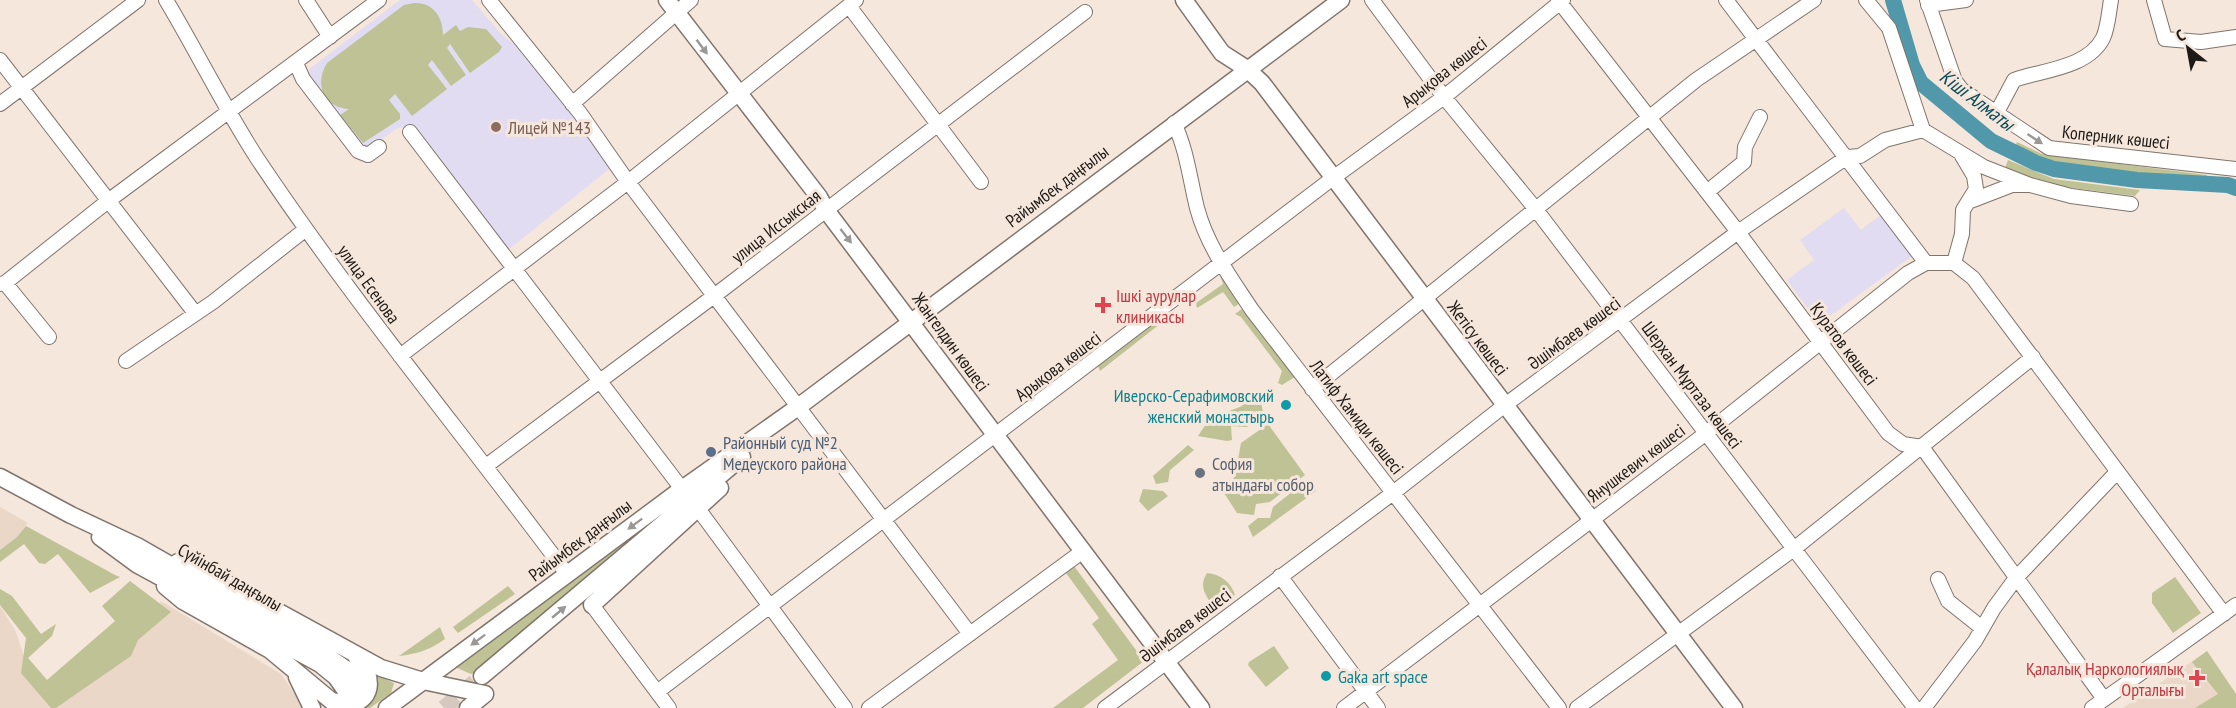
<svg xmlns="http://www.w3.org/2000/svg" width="2236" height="708" viewBox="0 0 2236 708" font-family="'PT Sans Narrow',sans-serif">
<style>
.built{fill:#ebd7c8}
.education{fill:#e1dcf2}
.green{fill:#bec295}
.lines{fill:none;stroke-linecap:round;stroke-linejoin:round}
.river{stroke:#5199aa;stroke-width:16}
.major-tunnel{stroke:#d5c8be;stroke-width:16;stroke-dasharray:16 8;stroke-linecap:butt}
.minor-casing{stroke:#80746b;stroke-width:16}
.major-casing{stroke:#80746b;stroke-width:19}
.minor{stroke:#fff;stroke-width:14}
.major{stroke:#fff;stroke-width:16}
.oneway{fill:#9a9896}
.education-dot{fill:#8d6e63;stroke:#f5e7dc;stroke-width:2}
.health-dot{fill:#e0444e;stroke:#f5e7dc;stroke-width:2}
.culture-dot{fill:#0f9aa8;stroke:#f5e7dc;stroke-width:2}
.service-dot{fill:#5c6f8a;stroke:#f5e7dc;stroke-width:2}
.worship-dot{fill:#6b7280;stroke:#f5e7dc;stroke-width:2}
.labels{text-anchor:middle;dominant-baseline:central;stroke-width:6;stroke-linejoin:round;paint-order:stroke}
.street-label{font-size:18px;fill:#1f1a16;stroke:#f5e7dc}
.education-label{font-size:18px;fill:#785e54;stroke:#f5e7dc;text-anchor:start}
.health-label{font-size:18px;fill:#be3a42;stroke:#f5e7dc;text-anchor:start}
.culture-label{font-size:18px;fill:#0d838f;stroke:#f5e7dc;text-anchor:end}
.service-label{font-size:18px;fill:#4e5e75;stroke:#f5e7dc;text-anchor:start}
.worship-label{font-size:18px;fill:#5b616d;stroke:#f5e7dc;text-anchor:start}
.water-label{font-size:20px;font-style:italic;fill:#0e4e5b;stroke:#f5e7dc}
</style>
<rect width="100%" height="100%" fill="#f5e7dc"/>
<path class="built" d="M0 507 28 523 17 537 0 550Z
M161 601 281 674 304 708H0V606L15 630 24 656 50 698 151 617Z
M2207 651 2236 694V708H2123Z"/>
<path class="education" d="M400 0H472L502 35 519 47 613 166 503 254 408 126 398 128 367 149 309 80V69Z
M1844 208 1861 230 1882 214 1912 256 1819 324 1787 280 1814 260 1800 240Z"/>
<path class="green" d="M414 3C433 2 443 17 443 35L456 25 460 31 468 27 486 29 502 47 499 52 470 73 450 44 447 48 466 75 451 86 432 60 428 65 447 89 412 116 395 94 389 100 400 114V119L363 143 340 115 349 109C323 107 314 84 327 63L404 5Z
M2017 142 2042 154 2207 175 2206 182C2145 178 2070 175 2014 149Z
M2008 160 2054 179 2140 190 2135 196 2043 184 2004 171Z
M1224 273 1243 301 1234 307 1223 292 1197 308 1196 303 1223 284 1220 275Z
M1246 306 1298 375 1282 385 1278 383 1282 371 1241 317 1235 314Z
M1161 317 1165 320 1100 371 1098 366Z
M1270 387 1274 391 1261 403 1263 412 1247 427 1231 426 1232 440 1227 441 1198 436 1210 418 1240 407Z
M1268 424 1305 475 1270 502 1256 504 1254 515 1237 513 1224 493 1235 476 1241 443Z
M1188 445 1194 450 1170 470 1168 482 1156 484 1153 476Z
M734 456 478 671 471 674 455 667Z
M1307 480 1316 491 1253 537 1248 526 1258 518H1270L1273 507Z
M1143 489 1163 491 1168 496 1148 511 1139 501Z
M26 526 115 575 120 577 90 593 58 554 45 564 39 563 24 544 0 562V550L17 537Z
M1074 566 1144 661 1083 708H1053L1118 660 1092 624 1099 618 1066 573Z
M1207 573C1220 574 1231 582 1235 595L1215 609C1206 596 1198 587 1207 573Z
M2175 577 2201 613 2173 633 2152 603V593Z
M130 581 171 612 138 640 131 656 56 708H51L21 673 26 638 0 605V589L12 596 41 634 56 624 52 636 28 658 47 680 115 621 102 606Z
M508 586 515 594 458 633 453 627Z
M440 627 445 639C430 650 416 654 399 656Z
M1274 646 1289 668 1266 687 1248 665 1249 662Z
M2207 651 2236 694V708H2195L2218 694 2192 662Z
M375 674 394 683 391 693 370 708H351Z"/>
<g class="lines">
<path class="river" d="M1893 0 1912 65 1921 83 1991 141 2036 163 2054 169 2137 180 2228 185 2236 188"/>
<path class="major-tunnel" d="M444 708 482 676"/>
<g class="minor-casing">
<path id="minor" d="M166 0C197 52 224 107 257 158 353 302 464 435 567 574
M306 0 330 37
M489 0 580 113 628 182 970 634
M1372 0 1444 97 1534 207 1915 708
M1558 0 1738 232 1888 433 1903 444 1922 447 2104 699
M1726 0 1926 263
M1866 0 1889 28 1923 130
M1927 0 1955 81 1962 90 2049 148 2236 169
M2154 0 2165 39 2201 42 2236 37
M1928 5 1966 0
M849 6 981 182
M0 60 195 313
M296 63 303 79 358 151 368 155 379 147
M0 104 138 0
M572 104 691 0
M1997 112 2014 80C2042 70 2088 68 2103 38 2108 28 2109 11 2111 0
M1174 123C1187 150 1190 180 1197 208 1207 246 1231 278 1252 310L1559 708
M410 132 682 489
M1707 192 1744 162 1745 147 1760 117
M1968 202 2012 185H2030L2071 196 2131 204
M1954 263 1973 278 2224 614
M1954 263 1962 234 1963 210 1976 189 1974 176 1962 156
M5 283 108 201 379 0
M0 284 5 283 49 337
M400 356 628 182 856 0
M126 361 213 302 306 229
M1312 389 1696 80 1814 0
M486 466 714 296 1085 12
M699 510 845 708
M1280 576 1378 708
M1938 579 1948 601 1982 628
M592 605 669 708
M657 692 1333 178 1444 97 1563 0
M869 708 1083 551
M1105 708 1393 493 1505 405 1738 232 1847 157 1860 156 1885 140 1923 130 1984 167 2030 185
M1344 708 1705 434 1908 273 1926 263H1954
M1577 708 1795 548 2033 357
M1924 708 1975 641 1994 608 2016 578 2116 473
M2092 708 2236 605"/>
</g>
<g class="major-casing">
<path id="major" d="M667 0 819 197 826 210 1201 708
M1184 0 1222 53 1247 69 1262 83 1734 708
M0 477 71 515 137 546 314 647 346 669 359 687
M100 537 138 565 320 664 336 677 348 694
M178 562 204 571 381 668 423 681 485 694
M165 586 183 601 270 650 340 708
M592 605 720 488
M482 676 742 457
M297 677 312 708
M333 701 350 705C376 698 372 674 357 658
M387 708 682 489 798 407 1341 0
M468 708 485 694"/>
</g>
<use href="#minor" class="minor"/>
<use href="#major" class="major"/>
</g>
<defs><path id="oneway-solid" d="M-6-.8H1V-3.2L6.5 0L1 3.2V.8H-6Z" transform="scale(1.5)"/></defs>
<g class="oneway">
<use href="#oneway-solid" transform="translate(702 47) rotate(53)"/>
<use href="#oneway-solid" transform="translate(2035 139) rotate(33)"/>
<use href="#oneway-solid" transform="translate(846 236) rotate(52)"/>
<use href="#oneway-solid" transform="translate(635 524) rotate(143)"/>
<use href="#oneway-solid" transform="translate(559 612) rotate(-40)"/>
<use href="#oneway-solid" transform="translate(478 640) rotate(143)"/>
</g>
<circle class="education-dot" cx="496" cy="127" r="6"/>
<g class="health-dot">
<path d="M1100 296h6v6h6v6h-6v6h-6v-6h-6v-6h6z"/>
<path d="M2194 669h6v6h6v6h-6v6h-6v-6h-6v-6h6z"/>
</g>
<g class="culture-dot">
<circle cx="1286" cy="405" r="6"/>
<circle cx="1326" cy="676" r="6"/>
</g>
<circle class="service-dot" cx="711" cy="452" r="6"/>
<circle class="worship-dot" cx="1200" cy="473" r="6"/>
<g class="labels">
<g class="street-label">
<text transform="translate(1444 72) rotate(-38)">Арықова көшесі</text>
<text transform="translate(2116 137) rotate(6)">Коперник көшесі</text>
<text transform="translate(1057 186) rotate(-37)">Райымбек даңғылы</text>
<text transform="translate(776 226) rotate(-38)">улица Иссыкская</text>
<text transform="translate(369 284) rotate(54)">улица Есенова</text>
<text transform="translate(1574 333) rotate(-36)">Әшімбаев көшесі</text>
<text transform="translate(1478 338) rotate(53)">Жетісу көшесі</text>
<text transform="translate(951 342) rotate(54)">Жангелдин көшесі</text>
<text transform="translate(1844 344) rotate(53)">Куратов көшесі</text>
<text transform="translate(1058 366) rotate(-37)">Арықова көшесі</text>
<text transform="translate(1692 385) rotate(53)">Шерхан Мұртаза көшесі</text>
<text transform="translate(1357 417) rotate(52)">Латиф Хамиди көшесі</text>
<text transform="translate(1636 463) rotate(-37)">Янушкевич көшесі</text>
<text transform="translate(580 540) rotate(-37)">Райымбек даңғылы</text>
<text transform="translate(230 577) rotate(30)">Сүйінбай даңғылы</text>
<text transform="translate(1185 625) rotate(-37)">Әшімбаев көшесі</text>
</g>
<g class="education-label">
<text x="508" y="127">Лицей №143</text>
</g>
<g class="health-label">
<text x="1116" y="295">Ішкі аурулар<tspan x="1116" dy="21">клиникасы</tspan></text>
<text x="2184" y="668" text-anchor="end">Қалалық Наркологиялық<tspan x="2184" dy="21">Орталығы</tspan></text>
</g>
<g class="culture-label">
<text x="1274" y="395">Иверско-Серафимовский<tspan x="1274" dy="21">женский монастырь</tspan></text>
<text x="1338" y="676" text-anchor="start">Gaka art space</text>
</g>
<g class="service-label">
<text x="723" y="442">Районный суд №2<tspan x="723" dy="21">Медеуского района</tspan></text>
</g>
<g class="worship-label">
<text x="1212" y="463">София<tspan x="1212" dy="21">атындағы собор</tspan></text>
</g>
<g class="water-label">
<text transform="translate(1977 100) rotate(37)">Кіші Алматы</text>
</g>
</g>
<g transform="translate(2188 48) rotate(329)" stroke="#f5e7dc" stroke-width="4.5" paint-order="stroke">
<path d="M0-4.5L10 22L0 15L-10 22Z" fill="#1f1a16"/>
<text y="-9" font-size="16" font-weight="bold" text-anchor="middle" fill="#1f1a16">С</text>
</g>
</svg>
